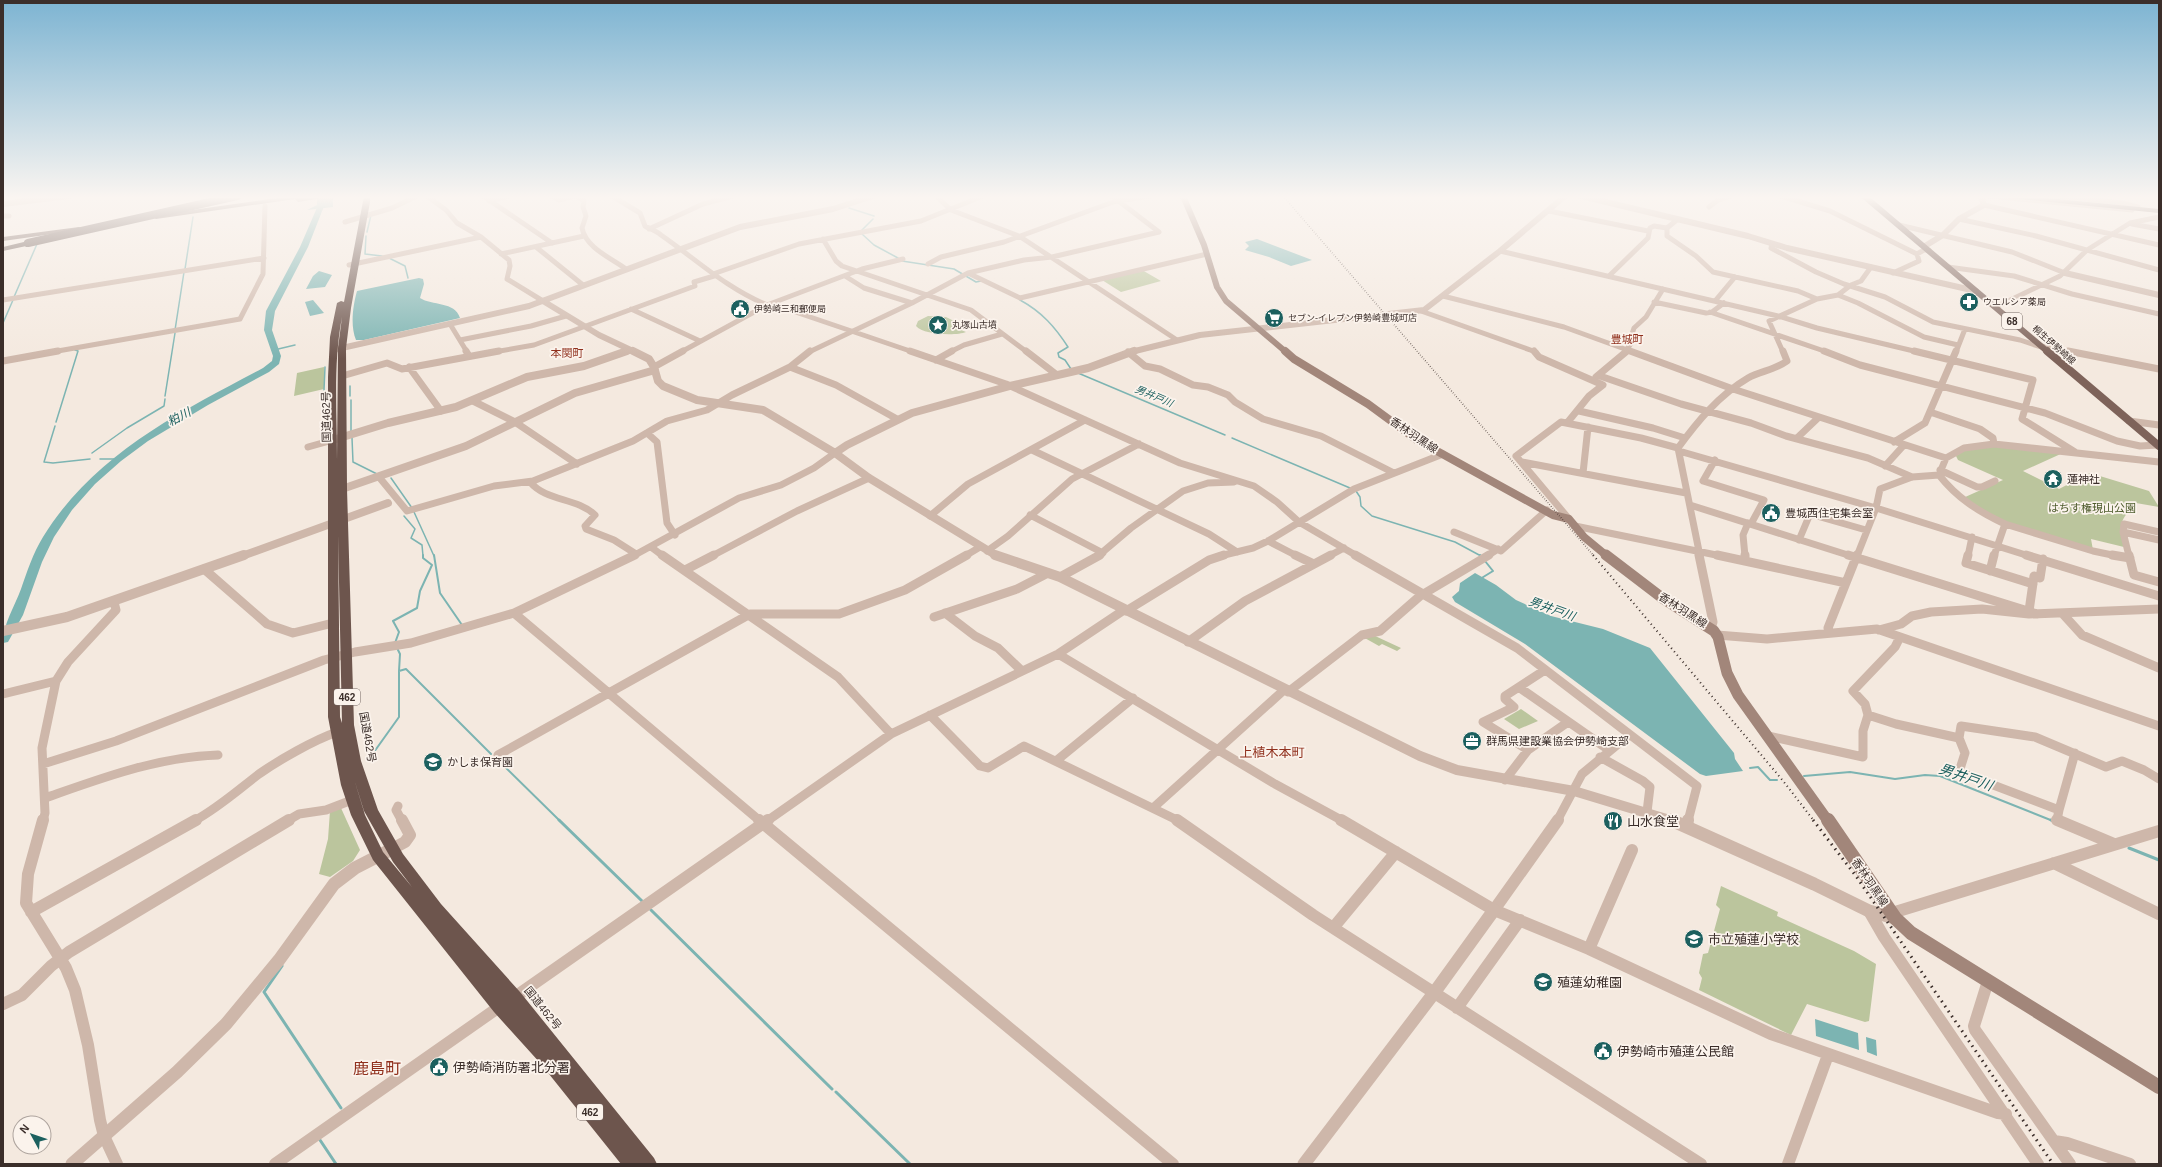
<svg xmlns="http://www.w3.org/2000/svg" width="2162" height="1167" viewBox="0 0 2162 1167" font-family="Arial,'Noto Sans JP',sans-serif">
<style>
.green{fill:#bbc59d}
.water{fill:#7cb4b2}
.lines{fill:none;stroke-linecap:round;stroke-linejoin:round}
.stream-far2{stroke:#7cb4b2;stroke-width:1.5}
.stream-far1{stroke:#7cb4b2;stroke-width:2}
.stream{stroke:#7cb4b2;stroke-width:3}
.river{fill:#7cb4b2;fill-rule:evenodd}
.minor-far3{stroke:#ceb7aa;stroke-width:5}
.minor-far2{stroke:#ceb7aa;stroke-width:7}
.minor-far1{stroke:#ceb7aa;stroke-width:9}
.minor{stroke:#ceb7aa;stroke-width:12}
.tertiary-far3{stroke:#ceb7aa;stroke-width:6}
.tertiary-far2{stroke:#ceb7aa;stroke-width:8}
.tertiary-far1{stroke:#ceb7aa;stroke-width:10}
.tertiary{stroke:#ceb7aa;stroke-width:13}
.secondary-far3{stroke:#a2867a;stroke-width:6}
.secondary-far2{stroke:#a2867a;stroke-width:8}
.secondary-far1{stroke:#a2867a;stroke-width:11}
.secondary{stroke:#a2867a;stroke-width:14}
.primary-far1{stroke:#7e635a;stroke-width:6}
.primary{stroke:#7e635a;stroke-width:8}
.trunk{fill:#6d554d;fill-rule:evenodd}
.motorway{fill:#5c4740;fill-rule:evenodd}
.rail-far2{stroke:#3b2e2a;stroke-width:1.5;stroke-dasharray:0.5 2;stroke-linecap:butt}
.rail-far1{stroke:#3b2e2a;stroke-width:2;stroke-dasharray:1 3.5;stroke-linecap:butt}
.rail{stroke:#3b2e2a;stroke-width:3;stroke-dasharray:1.5 4.5;stroke-linecap:butt}
.motorway-bridge{stroke:#5c4740;stroke-width:8}
.labels{text-anchor:middle;dominant-baseline:central;stroke-width:3.5;stroke-linejoin:round;paint-order:stroke}
.far-poi-label{font-size:9px;fill:#3b2e2a;stroke:#fbf3ec;text-anchor:start}
.far-street-label{font-size:9px;fill:#3b2e2a;stroke:#fbf3ec}
.shield{fill:#fbf3ec;stroke:#756964;stroke-width:1}
.shield-label{font-size:10px;font-weight:bold;fill:#3b2e2a}
.far-water-label{font-size:10px;font-style:italic;fill:#1c605f;stroke:#fbf3ec}
.far-quarter-label{font-size:11px;fill:#90301d;stroke:#fbf3ec}
.street-label{font-size:11px;fill:#3b2e2a;stroke:#fbf3ec}
.poi-label{font-size:11px;fill:#3b2e2a;stroke:#fbf3ec;text-anchor:start}
.park-label{font-size:11px;fill:#4d5b2c;stroke:#fbf3ec}
.water-label{font-size:12px;font-style:italic;fill:#1c605f;stroke:#fbf3ec}
.quarter-label{font-size:13px;fill:#90301d;stroke:#fbf3ec}
.near-poi-label{font-size:13px;fill:#3b2e2a;stroke:#fbf3ec;text-anchor:start}
.near-water-label{font-size:14px;font-style:italic;fill:#1c605f;stroke:#fbf3ec}
.near-quarter-label{font-size:16px;fill:#90301d;stroke:#fbf3ec}
</style>
<rect width="100%" height="100%" fill="#f4e9df"/>
<path class="green" d="M1142 270 1161 281 1121 292 1102 280Z
M928 316 946 317 966 327 961 330 966 332C957 336 923 335 916 326L918 321Z
M324 367V389L294 396 297 373Z
M1996 446 2065 452 2023 471 2059 489 2090 473 2149 491 2159 507 2136 503C2120 521 2118 523 2124 547L2091 539 2093 550 2001 520 1963 498 2003 480 1958 460 1956 456 1966 449Z
M1373 635 1401 648 1397 651 1382 644 1379 646 1363 637Z
M1521 709 1538 721 1519 729 1504 719Z
M341 808 360 850 353 861 330 877 319 874 328 839 330 811Z
M1721 886 1778 912 1777 916 1854 951 1876 964 1869 1021 1865 1022 1807 1004 1791 1035 1699 990 1702 978 1699 973 1703 954 1708 953 1720 909 1716 905Z"/>
<path class="water" d="M317 196H333V207L307 210 317 205Z
M1257 239 1312 260 1291 266 1269 257 1245 250 1249 246 1245 242Z
M319 271 332 275 325 287 306 289 313 276Z
M419 278 423 279 424 284 420 298C432 306 455 301 460 318L364 340H356C350 326 353 305 357 291Z
M313 300 324 313 310 316 305 302Z
M1475 573 1496 585 1516 600 1551 616 1603 629 1650 648 1734 753 1735 759 1743 771 1706 776 1700 774 1525 644 1455 602 1452 597 1459 591 1460 583Z
M1815 1019 1858 1033 1859 1050 1816 1036Z
M1866 1037 1876 1040 1877 1056 1867 1052Z"/>
<g class="lines">
<path class="stream-far2" d="M849 208 874 216
M862 230 873 219
M367 232 371 215
M862 234 874 245 898 258
M366 236 365 254 382 256
M389 258 405 266 408 278
M902 261 954 269 976 282 981 281
M185 269 193 217
M14 297 37 244
M1020 300C1042 312 1055 327 1068 347L1058 353 1059 357 1065 360 1071 369
M3 323 13 300
M175 330 184 272
M274 350 295 345
M1078 373 1225 435
M350 386V396
M324 390 325 367
M165 396 175 333
M351 400V431
M56 422 78 351 75 350
M55 426 44 462 53 463 90 459
M352 438 353 462 377 474
M1232 438 1350 488
M92 453 127 428 164 406 165 399
M100 459H116
M391 478 412 508
M1356 491 1360 497 1361 506 1372 516 1455 542 1481 556
M414 512 434 556
M404 516 415 529 411 538 422 545 423 556"/>
<path class="stream-far1" d="M434 555 440 593 462 625
M1480 555 1481 556
M1480 579 1493 571 1485 561
M395 643 399 632 393 621 417 608 420 591 432 565 423 558V555
M397 648 400 654 399 671 406 669 491 754
M369 759 399 717V671
M498 760 560 821
M1750 768 1758 767 1770 780H1777
M1804 776 1850 772 1895 779 1925 775 1940 776 2053 821"/>
<path class="stream" d="M559 820 642 901
M2051 820 2053 821
M2129 848 2159 860
M651 910 832 1089
M282 966 264 992 341 1108
M836 1092 910 1164
M320 1140 336 1164"/>
<path class="river" d="M322 196H328L308 247 275 311 272 330 281 356 279 364 269 372 208 405 148 441 121 461 95 484 72 510 54 537 42 562 23 615 8 642 3 643C3 624 14 608 21 589 27 572 33 553 43 537 94 454 180 412 263 368L272 361 273 356 264 330 266 311 300 247Z"/>
<path class="minor-far3" d="M427 196 446 210 457 223 481 237 509 260 510 266 507 279 543 301
M483 196 552 243
M552 196 559 200 575 196
M576 196 584 201 583 207 586 216 582 228C586 248 611 258 626 269
M612 196 640 213 645 226C650 229 656 231 661 235 697 260 726 288 767 305
M936 196 951 210 1019 236 1177 340
M1112 196 1159 232
M1781 196 1830 211 1917 254
M2059 196 2122 203 2138 207
M1999 197 2132 210
M489 201 509 196
M1984 205 2159 245
M1709 207 1718 200 1731 196
M1549 211 1648 231
M3 216H9
M1678 219 1667 228V236L1696 256 1713 272 1798 291 1817 299
M1959 219 2036 236 2159 270
M345 222 392 208 417 196
M2132 224 2159 229
M1899 225 2012 252 2065 273
M649 229 703 204 733 196
M823 239 836 261 842 266 971 310 1027 352
M1772 244 1771 248 1816 272 1844 284 1885 297 1933 322 2020 340 2044 348
M536 247 583 285
M1500 251 1778 316 1817 328 1918 352
M501 254 584 236
M928 264 941 257 1004 242 1113 202 1149 196
M349 265 481 237
M1948 267 2014 276 2072 294 2159 314
M968 273 1020 298 1207 254
M1893 273 1919 261 1917 254 1924 250H1929
M713 274 799 244 921 221 983 196
M845 276 864 288 912 303
M1609 276 1648 238 1650 228 1654 226 1667 228
M1838 295 1858 303 1924 337 1958 345
M1443 296 1564 327 1633 352
M3 300 264 258
M1715 301 1735 277
M1654 302 1706 313 1712 312 1724 303
M772 304 913 352
M1996 307 2060 276 2087 250 2130 223 2159 217
M631 309 700 341
M1421 311 1536 352
M1710 312 1827 352
M450 324 467 352
M460 340 531 326 566 316
M2041 346 2073 352
M52 352 240 319 263 274 265 206
M494 352 534 345 695 286 694 282 714 276
M681 352 767 305 862 269 903 259
M809 352 912 303 968 273 1024 260 1052 257 1159 232
M950 352 964 345 1002 334
M1625 352 1634 339 1632 334 1634 328 1646 317 1663 289
M1783 352 1769 321 1817 299 1838 295 1851 285 1861 281 1871 267
M1956 352 1965 329"/>
<path class="minor-far2" d="M466 351 469 356
M910 351 1006 384 1180 463 1254 486 1277 502 1299 522 1357 556
M1026 351 1057 375
M1534 351 1539 357 1603 385 1589 396 1567 423
M1630 351 1733 389 1946 458
M1824 351 1860 365 2045 413 2117 441 2140 446 2158 445
M1914 351 2033 380 2022 419 2075 452
M2068 351 2159 369
M1128 352 1145 366 1160 369 1193 385 1208 387 1228 395 1235 402 1263 419 1321 436 1394 473
M936 360 952 351
M3 361 58 351
M409 367 441 411
M654 367 683 351
M790 367 836 385 897 419
M342 376 387 363 402 369 499 351
M1600 376 1681 404 1751 423 1786 436 1868 458 1912 477
M1596 377 1627 351
M473 401 515 422 577 464
M1579 411 1653 428 1685 438
M1930 412 1980 429 1993 438 1994 444
M2129 421 2159 425
M647 433 657 442 667 523 675 535
M1797 438 1818 418
M1894 442 1925 423 1956 351
M308 447 333 440
M1032 450 1209 534 1237 552
M1679 451 1876 508 2029 556
M1715 460 1703 481 1764 500 1751 524
M1522 462 1686 493
M1885 466 1904 445
M1940 470 1977 487H1982L1995 481
M1583 473 1588 427
M379 477 407 511 494 486 533 481 633 441 667 421 707 410 732 395 790 367 810 351
M530 482C547 502 576 497 595 515L585 526 586 529 614 540 636 554
M1690 505 1851 556
M1030 515 1103 553
M930 516 968 484 1085 420
M1569 519 1516 456 1561 422 1641 438 1678 448
M2005 524 2093 551 2117 556
M1575 526 1721 556
M1454 532 1501 551 1547 510
M2123 532 2159 540
M1799 540 1810 514 1866 530
M1268 541 1297 556
M651 547 663 556
M987 551 1008 536 1072 479 1139 444
M633 556 739 498 781 485 814 468 835 453
M712 556 797 511 869 478
M965 556 980 547
M1098 556 1131 528 1183 491 1208 483 1234 482
M1220 556 1253 548 1268 541 1354 489 1443 454
M1329 556 1344 548
M1487 556 1498 549
M1700 556 1678 448C1697 422 1719 395 1748 378 1760 371 1775 370 1787 361L1783 351
M1745 556 1743 535 1748 523
M1857 556 1876 508 1880 489 1912 477 1939 475
M1968 556 1972 537
M1994 556 2005 524C1979 512 1957 498 1939 475L1946 458 1964 448 1994 444 2159 462
M2129 556 2123 532 2124 524 2159 532"/>
<path class="minor-far1" d="M662 555 838 677 891 734
M1295 555 1314 564
M1355 555 1517 648 1697 786 1688 821
M1699 555 1713 622 1711 629
M1717 555 1846 583
M1745 555V561
M1848 555 2037 614
M1968 555 1966 563 2033 584
M2026 555 2159 596
M2112 555 2130 558
M2129 555 2134 575 2159 582
M204 569 267 624 293 633 333 623
M685 570 714 555
M1990 571 1994 555
M1060 577 1100 555
M1126 611 1209 560 1224 555
M2029 611 2034 576 2040 578 2043 559
M514 613 760 821
M945 613 975 636 998 648 1022 671
M2062 613 2082 635 2159 668
M934 617 1017 589 1048 573
M1879 630 1901 624 1912 616 1931 612 1982 609 2029 614 2159 609
M1829 632 1828 628 1857 555
M1717 635 1767 639 1877 629 2159 726
M1188 642 1245 601 1331 555
M1058 654 1275 784 1343 821
M1520 688 1609 750
M1288 692 1362 635 1380 631 1420 596 1489 555
M3 694 56 681
M930 715 980 766 988 768 1024 746 1179 821
M1868 715 1896 724 1959 738
M1768 736 1863 757V731L1868 715 1865 704 1853 691 1895 647 1900 637
M1528 750 1483 722 1514 707 1505 699V696L1545 670
M498 755 750 614H839L905 590 967 555
M1600 757 1643 781 1650 787 1647 812
M1056 761 1133 698
M43 764 116 741 324 660 355 652 411 643 514 613 635 555
M1505 780 1528 750 1568 722
M45 798C102 778 157 757 218 755
M398 806 396 810 402 821
M1153 808 1284 690
M2059 810 2075 753
M43 821 45 813 42 748 56 681 68 662 116 610 114 602
M194 821C218 808 238 790 259 774 279 760 314 740 337 732
M287 821 299 814 326 810 352 800
M767 821 891 734 1058 654 1124 610
M1557 821 1582 774 1629 735
M2059 821 2057 820 2059 810 1959 772 1965 753 1959 738 1961 726 2035 737 2106 767 2122 761 2144 770 2159 779"/>
<path class="minor" d="M43 820 28 874 26 903 66 968 75 990 88 1045 100 1120 104 1136 117 1164
M759 820 1173 1164
M1177 820 1313 915 1701 1164
M1341 820 1494 910 1589 949 1771 1034 1998 1113 2006 1114
M2057 820 2114 844
M1687 826 1688 820
M392 849 405 842 410 835 402 820
M2054 863 2159 914
M1494 910 1558 820
M1869 911 1884 937 2038 1164
M31 912 196 820
M1892 913 2159 831
M1333 928 1396 852
M1589 949 1632 850
M1988 981 1974 1026 1975 1030 2070 1164
M512 999 768 820
M3 1004 22 995 51 966 69 952 289 820
M1457 1008 1520 920
M2054 1141 2067 1143 2130 1164
M275 1164 502 1005
M1788 1164 1828 1055"/>
<path class="tertiary-far3" d="M1581 196 1748 236 1787 248 1976 291
M3 204 69 196
M1925 246 1943 235 1959 219 1984 205 1981 196
M2065 273 2159 295
M543 301 599 335 635 352
M333 350 529 306 740 227 833 209 873 196
M624 352 631 350
M1131 352 1200 335 1424 310 1500 251 1565 196"/>
<path class="tertiary-far2" d="M633 351 649 359 654 367 658 381 663 386 697 400 763 410 835 453 869 478 997 556
M333 440 388 423 456 407 527 377 584 366 627 351
M835 453 847 445 912 413 1010 386 1088 368 1134 351
M342 489 466 446 575 393 655 370
M242 556 388 503"/>
<path class="tertiary-far1" d="M995 555 1060 577 1420 756 1457 770 1574 791 1673 821
M3 631 67 617 244 555"/>
<path class="tertiary" d="M1671 820 1814 884 1869 911 1895 918
M72 1164 177 1072 226 1024 279 960 334 884 355 868 392 849
M1304 1164 1434 993 1494 910"/>
<path class="secondary-far3" d="M1183 196 1204 245 1217 287 1226 301 1286 352"/>
<path class="secondary-far2" d="M1285 351 1294 359 1368 404 1417 440 1553 515 1569 519 1584 537 1607 556"/>
<path class="secondary-far1" d="M1606 555 1661 597 1714 631 1718 637 1727 673 1738 695 1828 821"/>
<path class="secondary" d="M1828 820 1895 918 1911 933 2159 1087"/>
<path class="primary-far1" d="M1864 196 2048 352"/>
<path class="primary" d="M2047 351 2159 446"/>
<path class="trunk" d="M291 196H335L298 202 295 199 156 219 153 217 156 215Z
M364 196H370V202L351 308 346 348 347 489 354 725 361 761 378 810 403 854 441 904 520 992 654 1158 657 1164H621L541 1064 494 1012 373 860 351 815 341 785 328 717V377L330 337 337 303 341 301 344 302ZM342 317 338 348 337 460C337 412 333 363 342 317ZM338 535 342 723 340 717ZM354 779 364 811 393 862 412 887 383 852 365 815Z
M1983 196H2028L2159 209V213L2019 199 1986 198Z
M79 227 81 228V230L3 241V237Z"/>
<path class="motorway" d="M28 241 32 243 31 245 3 251V247Z"/>
<path class="rail-far2" d="M1283 196 1594 556"/>
<path class="rail-far1" d="M1593 555 1784 782 1814 821"/>
<path class="rail" d="M1813 820 1856 876 2053 1164"/>
<path class="motorway-bridge" d="M28 243 237 196"/>
</g>
<linearGradient id="sky" x2="0" y2="1"><stop stop-color="#7db4d2"/><stop offset="0.55" stop-color="#faf5f1"/><stop offset="1" stop-color="#faf5f1" stop-opacity="0"/></linearGradient>
<rect width="2162" height="359" fill="url(#sky)"/>
<defs>
<g id="pharmacy-disc" transform="scale(1)"><circle r="9.5" fill="#1c605f" stroke="#fbf3ec"/><path d="M-2-6h4v4h4v4h-4v4h-4v-4h-4v-4h4Z" fill="#fff"/></g>
<g id="civic-disc" transform="scale(1)"><circle r="9.5" fill="#1c605f" stroke="#fbf3ec"/><path d="M-.6-6.5H3V-4.5H.6V-3L4-1V1h2V6H-6V1h2V-1L-.6-3ZM-1.2 2.5V6h2.4V2.5Z" fill="#fff"/></g>
<g id="supermarket-disc" transform="scale(1)"><circle r="9.5" fill="#1c605f" stroke="#fbf3ec"/><path d="M-6-5.5h2.5l.6 2H6L4.5 2H-2.5L-4.4-4H-6ZM-1.5 3.2a1.3 1.3 0 1 0 .1 0ZM3 3.2a1.3 1.3 0 1 0 .1 0Z" fill="#fff"/></g>
<g id="sight-disc" transform="scale(1)"><circle r="9.5" fill="#1c605f" stroke="#fbf3ec"/><path d="M0-6L1.8-2.2L6-1.7L2.9 1.2L3.7 5.4L0 3.3L-3.7 5.4L-2.9 1.2L-6-1.7L-1.8-2.2Z" fill="#fff"/></g>
<g id="temple-disc" transform="scale(1)"><circle r="9.5" fill="#1c605f" stroke="#fbf3ec"/><path d="M0-6L5-2H3V0L6.5 2.5H4V6H1.5V3h-3V6H-4V2.5H-6.5L-3 0V-2H-5Z" fill="#fff"/></g>
<g id="office-disc" transform="scale(1)"><circle r="9.5" fill="#1c605f" stroke="#fbf3ec"/><path d="M-6-3h4V-5.5h4V-3h4V5H-6ZM-1-4.5V-3h2v-1.5ZM-6 0V1H6V0Z" fill="#fff"/></g>
<g id="school-disc" transform="scale(1)"><circle r="9.5" fill="#1c605f" stroke="#fbf3ec"/><path d="M0-5L7-2L0 1L-7-2ZM-4 1L0 2.5L4 1V4Q0 6-4 4Z" fill="#fff"/></g>
<g id="restaurant-disc" transform="scale(1)"><circle r="9.5" fill="#1c605f" stroke="#fbf3ec"/><path d="M-5-6h1v4h1v-4h1v4h1v-4h1v5L-1.5 .5V6h-2V.5L-5-1ZM5-6V6H3V1.5H1.5Q1.5-4 5-6Z" fill="#fff"/></g>
</defs>
<g fill-rule="evenodd">
<use href="#pharmacy-disc" x="1969" y="302"/>
<use href="#civic-disc" x="740" y="309"/>
<use href="#supermarket-disc" x="1274" y="318"/>
<use href="#sight-disc" x="938" y="325"/>
<use href="#temple-disc" x="2053" y="479"/>
<use href="#civic-disc" x="1771" y="513"/>
<use href="#office-disc" x="1472" y="741"/>
<use href="#school-disc" x="433" y="762"/>
<use href="#restaurant-disc" x="1613" y="821"/>
<use href="#school-disc" x="1694" y="939"/>
<use href="#school-disc" x="1543" y="982"/>
<use href="#civic-disc" x="1603" y="1051"/>
<use href="#civic-disc" x="439" y="1067"/>
</g>
<g class="labels">
<g class="far-poi-label">
<text x="1983" y="302">ウエルシア薬局</text>
<text x="754" y="309">伊勢崎三和郵便局</text>
<text x="1288" y="318">セブン-イレブン伊勢崎豊城町店</text>
<text x="952" y="325">丸塚山古墳</text>
</g>
<g class="far-street-label">
<text transform="translate(2054 345) rotate(41)">桐生伊勢崎線</text>
</g>
<g class="shield">
<rect x="2002" y="313" width="20" height="16" rx="3"/>
<rect x="334" y="689" width="26" height="16" rx="3"/>
<rect x="577" y="1104" width="26" height="16" rx="3"/>
</g>
<g class="shield-label">
<text x="2012" y="321">68</text>
<text x="347" y="697">462</text>
<text x="590" y="1112">462</text>
</g>
<g class="far-water-label">
<text transform="translate(1154 396) rotate(23)">男井戸川</text>
</g>
<g class="far-quarter-label">
<text x="1627" y="339">豊城町</text>
<text x="567" y="353">本関町</text>
</g>
<g class="street-label">
<text transform="translate(326 417) rotate(-91)">国道462号</text>
<text transform="translate(1414 435) rotate(34)">香林羽黒線</text>
<text transform="translate(1683 610) rotate(33)">香林羽黒線</text>
<text transform="translate(368 737) rotate(80)">国道462号</text>
<text transform="translate(1870 882) rotate(56)">香林羽黒線</text>
<text transform="translate(543 1008) rotate(51)">国道462号</text>
</g>
<g class="poi-label">
<text x="2067" y="479">蓮神社</text>
<text x="1785" y="513">豊城西住宅集会室</text>
<text x="1486" y="741">群馬県建設業協会伊勢崎支部</text>
<text x="447" y="762">かしま保育園</text>
</g>
<g class="park-label">
<text x="2092" y="508">はちす権現山公園</text>
</g>
<g class="water-label">
<text transform="translate(179 417) rotate(-28)">粕川</text>
<text transform="translate(1552 609) rotate(20)">男井戸川</text>
</g>
<g class="quarter-label">
<text x="1272" y="752">上植木本町</text>
</g>
<g class="near-poi-label">
<text x="1627" y="821">山水食堂</text>
<text x="1708" y="939">市立殖蓮小学校</text>
<text x="1557" y="982">殖蓮幼稚園</text>
<text x="1617" y="1051">伊勢崎市殖蓮公民館</text>
<text x="453" y="1067">伊勢崎消防署北分署</text>
</g>
<g class="near-water-label">
<text transform="translate(1966 777) rotate(19)">男井戸川</text>
</g>
<g class="near-quarter-label">
<text x="377" y="1068">鹿島町</text>
</g>
</g>
<rect width="2162" height="1167" fill="none" stroke="#3b2e2a" stroke-width="8"/>
<g transform="translate(32 1135) rotate(310)"><circle r="19" fill="#fbf3ec" stroke="#aea49e"/>
<path d="M0-3L7 15L0 10L-7 15Z" fill="#1c605f"/>
<text y="-6" font-size="11" font-weight="bold" text-anchor="middle" fill="#3b2e2a">N</text>
</g>
</svg>
